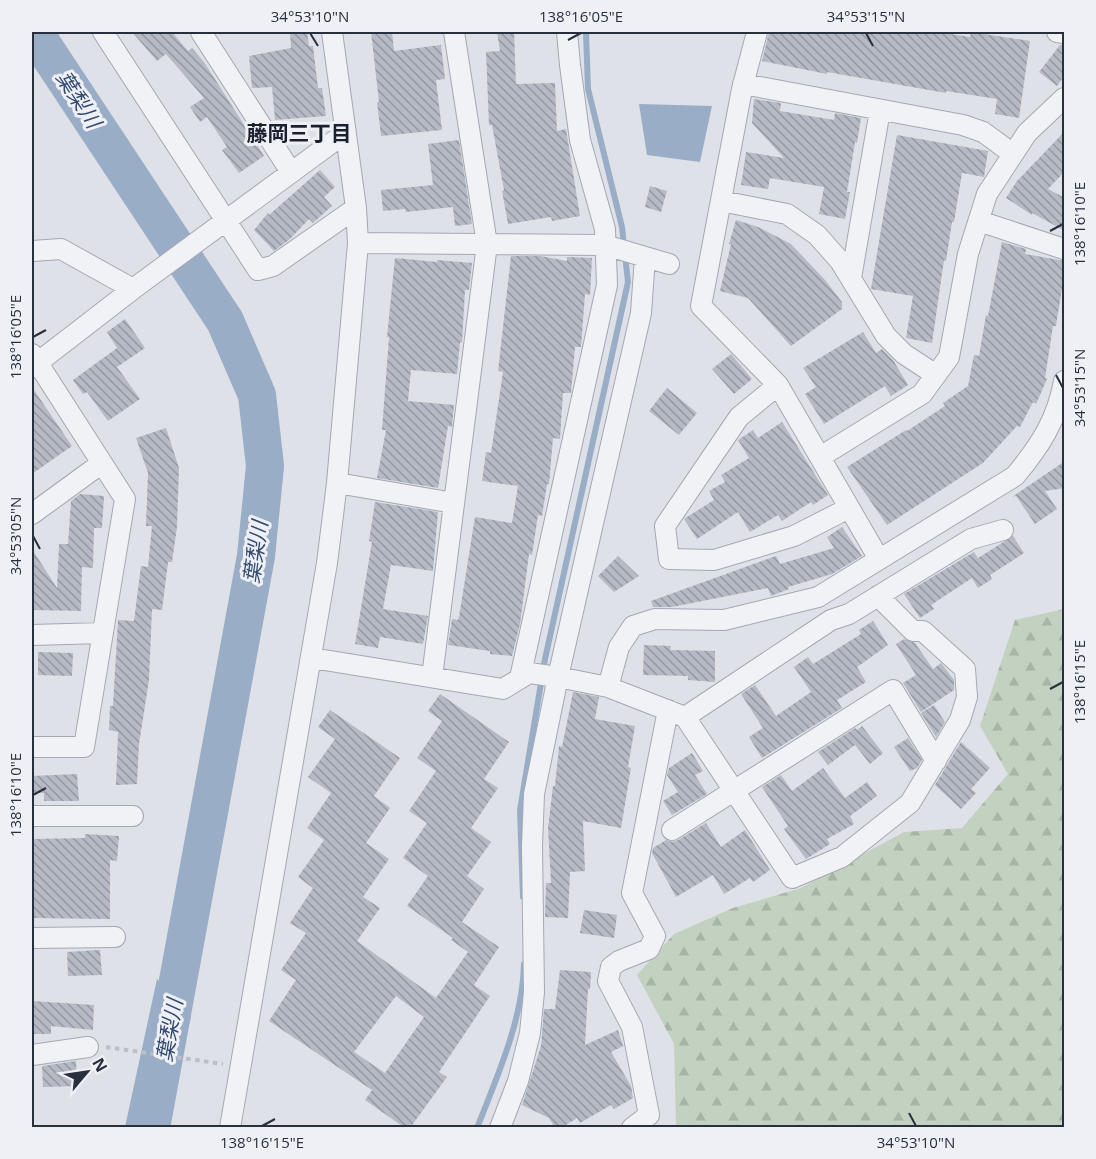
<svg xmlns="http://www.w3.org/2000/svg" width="1096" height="1159" viewBox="0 0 1096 1159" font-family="'Open Sans','Noto Sans JP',sans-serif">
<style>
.forest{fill:url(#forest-firs)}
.water{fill:#9aadc6}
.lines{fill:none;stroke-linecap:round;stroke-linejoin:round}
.stream{stroke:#9aadc6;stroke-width:6}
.river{stroke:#9aadc6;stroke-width:38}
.building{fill:url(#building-back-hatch);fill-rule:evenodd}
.street-casing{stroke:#a4a8b1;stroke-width:22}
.path{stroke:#bdbfc6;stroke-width:4;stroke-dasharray:4.5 4.5;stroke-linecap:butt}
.street{stroke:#f1f2f6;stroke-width:20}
.ticks{fill:none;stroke:#282f3d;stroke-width:2}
.labels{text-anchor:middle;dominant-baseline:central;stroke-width:6;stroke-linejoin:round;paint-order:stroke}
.water-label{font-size:21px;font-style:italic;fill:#344b70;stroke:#eef0f5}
.neighbourhood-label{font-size:21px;font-weight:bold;fill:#1a202e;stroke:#eef0f5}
.neatline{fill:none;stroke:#282f3d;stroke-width:2}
.ticks-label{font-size:15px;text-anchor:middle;fill:#282f3d}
</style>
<defs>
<pattern id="forest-firs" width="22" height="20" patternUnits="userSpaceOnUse" patternTransform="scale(1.5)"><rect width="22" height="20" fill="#c3d1c0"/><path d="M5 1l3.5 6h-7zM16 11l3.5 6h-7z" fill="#a8b4a6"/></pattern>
<pattern id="building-back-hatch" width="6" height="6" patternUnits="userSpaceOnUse" patternTransform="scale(1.5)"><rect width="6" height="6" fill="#b6bac4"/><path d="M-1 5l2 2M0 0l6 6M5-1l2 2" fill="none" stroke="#9498a0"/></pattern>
</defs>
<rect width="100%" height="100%" fill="#dee1e7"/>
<path class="forest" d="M1064 609V1127H676L674 1044 637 975 674 934 733 908 801 888 904 832 962 828 1008 774 980 726 1015 620Z"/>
<path class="water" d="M639 104 712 106 700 162 647 155Z
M157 979 191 1017 162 1127H125Z"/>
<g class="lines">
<path class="stream" d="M523 897 520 810 545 659 628 282 622 227 588 89 586 32
M477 1128C497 1077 523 1019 524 964"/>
<path class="river" d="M34 32 225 321 257 395 265 466 256 556 151 1128"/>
</g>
<path class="building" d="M132 32H172L188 51 192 48 204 62 264 156 239 173 222 150 227 147 207 117 200 122 190 107 204 98 166 54 157 61Z
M290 32H307L309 46H313L318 88H322L326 116 275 120 272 87 252 88 249 56 291 48Z
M371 32H392L394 51 441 45 445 79 436 80 442 130 381 136 377 102H379Z
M497 32H514L516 84 555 83 557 131 566 129 580 216 552 221 551 217 508 224 502 191 504 190 492 125H489L486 52 500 51Z
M769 32H938L970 37 971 32 1030 41 1019 118 995 114 997 99 946 91V93L827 72V74L762 61Z
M1060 45H1065V75L1057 86 1039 72Z
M754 99 781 103 780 111 834 120 835 113 861 118 857 143 855 142 847 192H850L845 219 819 214 824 187 770 178 768 189 741 185 746 152 784 158 752 123Z
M1065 131V171L1048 189 1065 198V231L1032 213V215L1006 198 1017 181Z
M897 135 988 151 984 177 962 173 954 222H952L946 261 944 260 932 343 906 338 913 296 871 289Z
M459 140 472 224 455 226 453 207 406 212 405 209 383 211 381 190 433 185 428 144Z
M320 170 335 187 324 197 332 206 313 223 309 219 289 240 274 251 254 230 268 213 269 215Z
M650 186 667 191 661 212 645 207Z
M736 220 758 227 791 244 825 280 842 302V309L791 346 748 298 720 291 731 244H729Z
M1002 242 1026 249 1025 254 1065 261V289L1062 288 1056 326H1053L1045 378 1047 379 1036 404 1033 402 1020 427 1017 426 983 463 887 525 847 467 906 430 907 431 945 406 943 403 968 386 974 355 979 356 986 315 988 316Z
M511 256H540L567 261V257L592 258 590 295 585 294 581 347H575L571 393H563L560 439 553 438 549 484H547L542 516 538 515 532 555 529 554 520 624 512 656 490 654V651L448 645 452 619 458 620 459 617 475 517 512 523 518 486 482 481 486 452 491 453 503 372 498 371Z
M395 258 437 262V260L472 263 469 290H465L462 343 460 342 457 374 411 370 408 401 454 405 452 427 448 426 438 488 377 478 386 430H382L389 337H387Z
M125 319 145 348 117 367 140 399 108 421 87 392 83 394 73 380 117 348 107 332Z
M863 332 876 353 882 349 893 360 908 385 891 396 885 386 824 424 805 394 816 387 803 368Z
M731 354 752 379 734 394 712 369Z
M32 387 72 446 32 474Z
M667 388 697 413 679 435 649 411Z
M782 422 828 495 813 505 811 502 782 521 778 515 750 532 738 512 697 539 684 519 714 500 709 491 725 482 721 475 749 458 738 440 753 430 758 438Z
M166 428 179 468 177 527 172 562H168L162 610 152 609 149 680 139 744 137 784 116 785 118 732 109 730 110 706H113L118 620 134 621 141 566 148 567 152 526H146L148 473 136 438Z
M1065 461V488L1045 491 1057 509 1035 524 1016 496 1012 497Z
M80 494 104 496 102 528H94L93 568 82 567 81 611 32 610V549L57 588 59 544H68L71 501Z
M375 502 438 512 433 571 391 565 383 609 428 616 423 644 380 637 378 648 355 644 372 542 369 541Z
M842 527 862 556 832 574 788 587 789 589 771 596 768 588 672 607H653L651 601 776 556 780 564 834 548 827 537Z
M1013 536 1024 553 990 575 992 579 978 588 972 578 931 605 934 609 920 618 904 594 974 552 978 558Z
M618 556 639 576 614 592 598 576Z
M873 621 888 645 857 667 866 682 837 700 842 708 762 758 749 737 763 728 741 694 755 685 776 716 811 692 794 667 808 657 813 664 861 634 859 630Z
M904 639 915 643 933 669 941 663 954 680V690L921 712 903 683 916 675 896 644Z
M644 645 671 646 670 650 715 651V682L688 680V676L643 675Z
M38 652 73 653 72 676 38 675Z
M573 692 599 697 595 719 635 726 628 767 631 768 621 828 583 821 585 871 570 872 568 918 545 917 546 883H551L548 828 553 786H555L559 746 562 747Z
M440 694 509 742 484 779 498 788 471 828 491 842 467 876 484 889 462 922 499 947 474 985 490 996 439 1072 447 1077 410 1128H405L365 1100 372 1090 269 1021 296 980 281 970 306 933 290 923 313 888 298 877 324 840 307 828 331 793 308 777 335 739 318 727 330 710 400 758 374 796 390 808 366 843 389 859 363 897 380 908 357 941 436 998 468 952 451 940 453 938 407 906 428 876 403 858 427 823 409 811 436 771 417 758 442 721 428 711ZM396 996 424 1017 385 1073 354 1052Z
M934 705 945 722 936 737 921 713Z
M862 726 883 753 870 764 855 745 828 765 818 752 855 728 857 730Z
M908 738 922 760 917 768 910 771 894 747Z
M961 742 990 768 971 789 976 793 961 809 935 785Z
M692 753 703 771 695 775 707 794 672 815 663 801 678 792 667 775 669 768Z
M823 768 845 798 867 782 877 796 850 816 854 824 827 839 830 844 806 859 784 829 788 826 762 787 781 775 792 791Z
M77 774 79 801H44V793H32V776Z
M706 823 721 847 745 830 770 870 753 882 750 878 724 894 713 875 676 897 652 853 653 848 666 840 672 842 678 840Z
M85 834 119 836 117 861 110 860V919L32 918V839L85 838Z
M584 910 617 915 614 938 580 933Z
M100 950 102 975 68 976 67 952Z
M560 970 591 972 590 989H588L585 1045 618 1030 623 1046 611 1052 631 1086 633 1098 614 1109 611 1105 580 1123 577 1118 561 1128H555L549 1118 522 1105 541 1046 544 1009H555Z
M32 1001 94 1005 93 1030 51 1026V1034H32Z
M76 1061 77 1086 43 1087 42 1066Z"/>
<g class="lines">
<g class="street-casing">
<path id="street" d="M103 32 258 270 273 266 356 208
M201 32 291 172
M757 32 742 89 701 306 778 385 879 559
M1057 32 1064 33
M743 84 963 125 983 132 1013 154
M721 201 787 214 817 235 840 261 886 336 904 354 936 375
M979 221 1064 249
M358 243 605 245 669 264
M32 251 61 249 133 289
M851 278 880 110
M32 354 125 499 84 747H32
M32 367 133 289 345 133
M778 385 739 417 665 526 669 559 714 560 794 536 849 508
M820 457 922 394 949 357 968 254 987 194 1027 133 1064 98
M337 483 454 503
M32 514 102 463
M32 635 103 633
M312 658 503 689 529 673 558 677 608 687 685 717 792 878 842 857 910 803 960 720 967 697 965 669 923 631H913L878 596
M432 677 487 244 454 32
M520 678 607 285 605 229 580 140 570 65 567 32
M608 687 619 647 633 626 655 619 724 620 818 597 1015 476C1040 446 1057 420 1064 381
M685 717 831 620 849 614 971 539 1003 530
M32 816H133
M672 830 893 690 936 761
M32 938 115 937
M32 1055 88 1047
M230 1128 327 563 337 483 358 243 356 208 332 32
M500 1128 518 1081 530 1033 534 992 532 846 534 794 558 677 641 313 645 257
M632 1128 649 1115 632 1027 608 981 611 967 619 961 649 949 655 936 632 893 668 710"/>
</g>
<path class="path" d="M106 1047 223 1064"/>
<use href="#street" class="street"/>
</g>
<path class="ticks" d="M310 33 318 46M866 33 873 46M568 40 581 33M1050 231 1063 224M33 337 46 330M1056 375 1063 388M33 536 40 549M1050 689 1063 682M33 795 46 788M909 1113 916 1126M262 1126 275 1119"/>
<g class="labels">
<g class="water-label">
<text transform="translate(79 99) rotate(57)">葉梨川</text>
<text transform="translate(255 552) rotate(-82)">葉梨川</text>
<text transform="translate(169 1030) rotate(-80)">葉梨川</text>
</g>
<g class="neighbourhood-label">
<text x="299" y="133">藤岡三丁目</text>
</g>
</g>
<rect width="1096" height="1159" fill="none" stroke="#eef0f5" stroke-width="66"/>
<g transform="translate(87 1072) rotate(61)" stroke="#eef0f5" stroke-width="4.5" paint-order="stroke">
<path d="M0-4.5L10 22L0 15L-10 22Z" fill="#282f3d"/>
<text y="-9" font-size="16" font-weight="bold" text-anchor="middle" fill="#282f3d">N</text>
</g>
<rect x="33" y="33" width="1030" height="1093" class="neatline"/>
<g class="ticks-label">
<text x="310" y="22">34°53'10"N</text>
<text x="581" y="22">138°16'05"E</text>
<text x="866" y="22">34°53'15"N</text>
<text transform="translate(1080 224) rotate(-90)" y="5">138°16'10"E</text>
<text transform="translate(16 337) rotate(-90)" y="5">138°16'05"E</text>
<text transform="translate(1080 388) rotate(-90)" y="5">34°53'15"N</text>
<text transform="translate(16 536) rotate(-90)" y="5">34°53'05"N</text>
<text transform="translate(1080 682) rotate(-90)" y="5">138°16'15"E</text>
<text transform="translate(16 795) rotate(-90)" y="5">138°16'10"E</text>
<text x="262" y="1148">138°16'15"E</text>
<text x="916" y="1148">34°53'10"N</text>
</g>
</svg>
